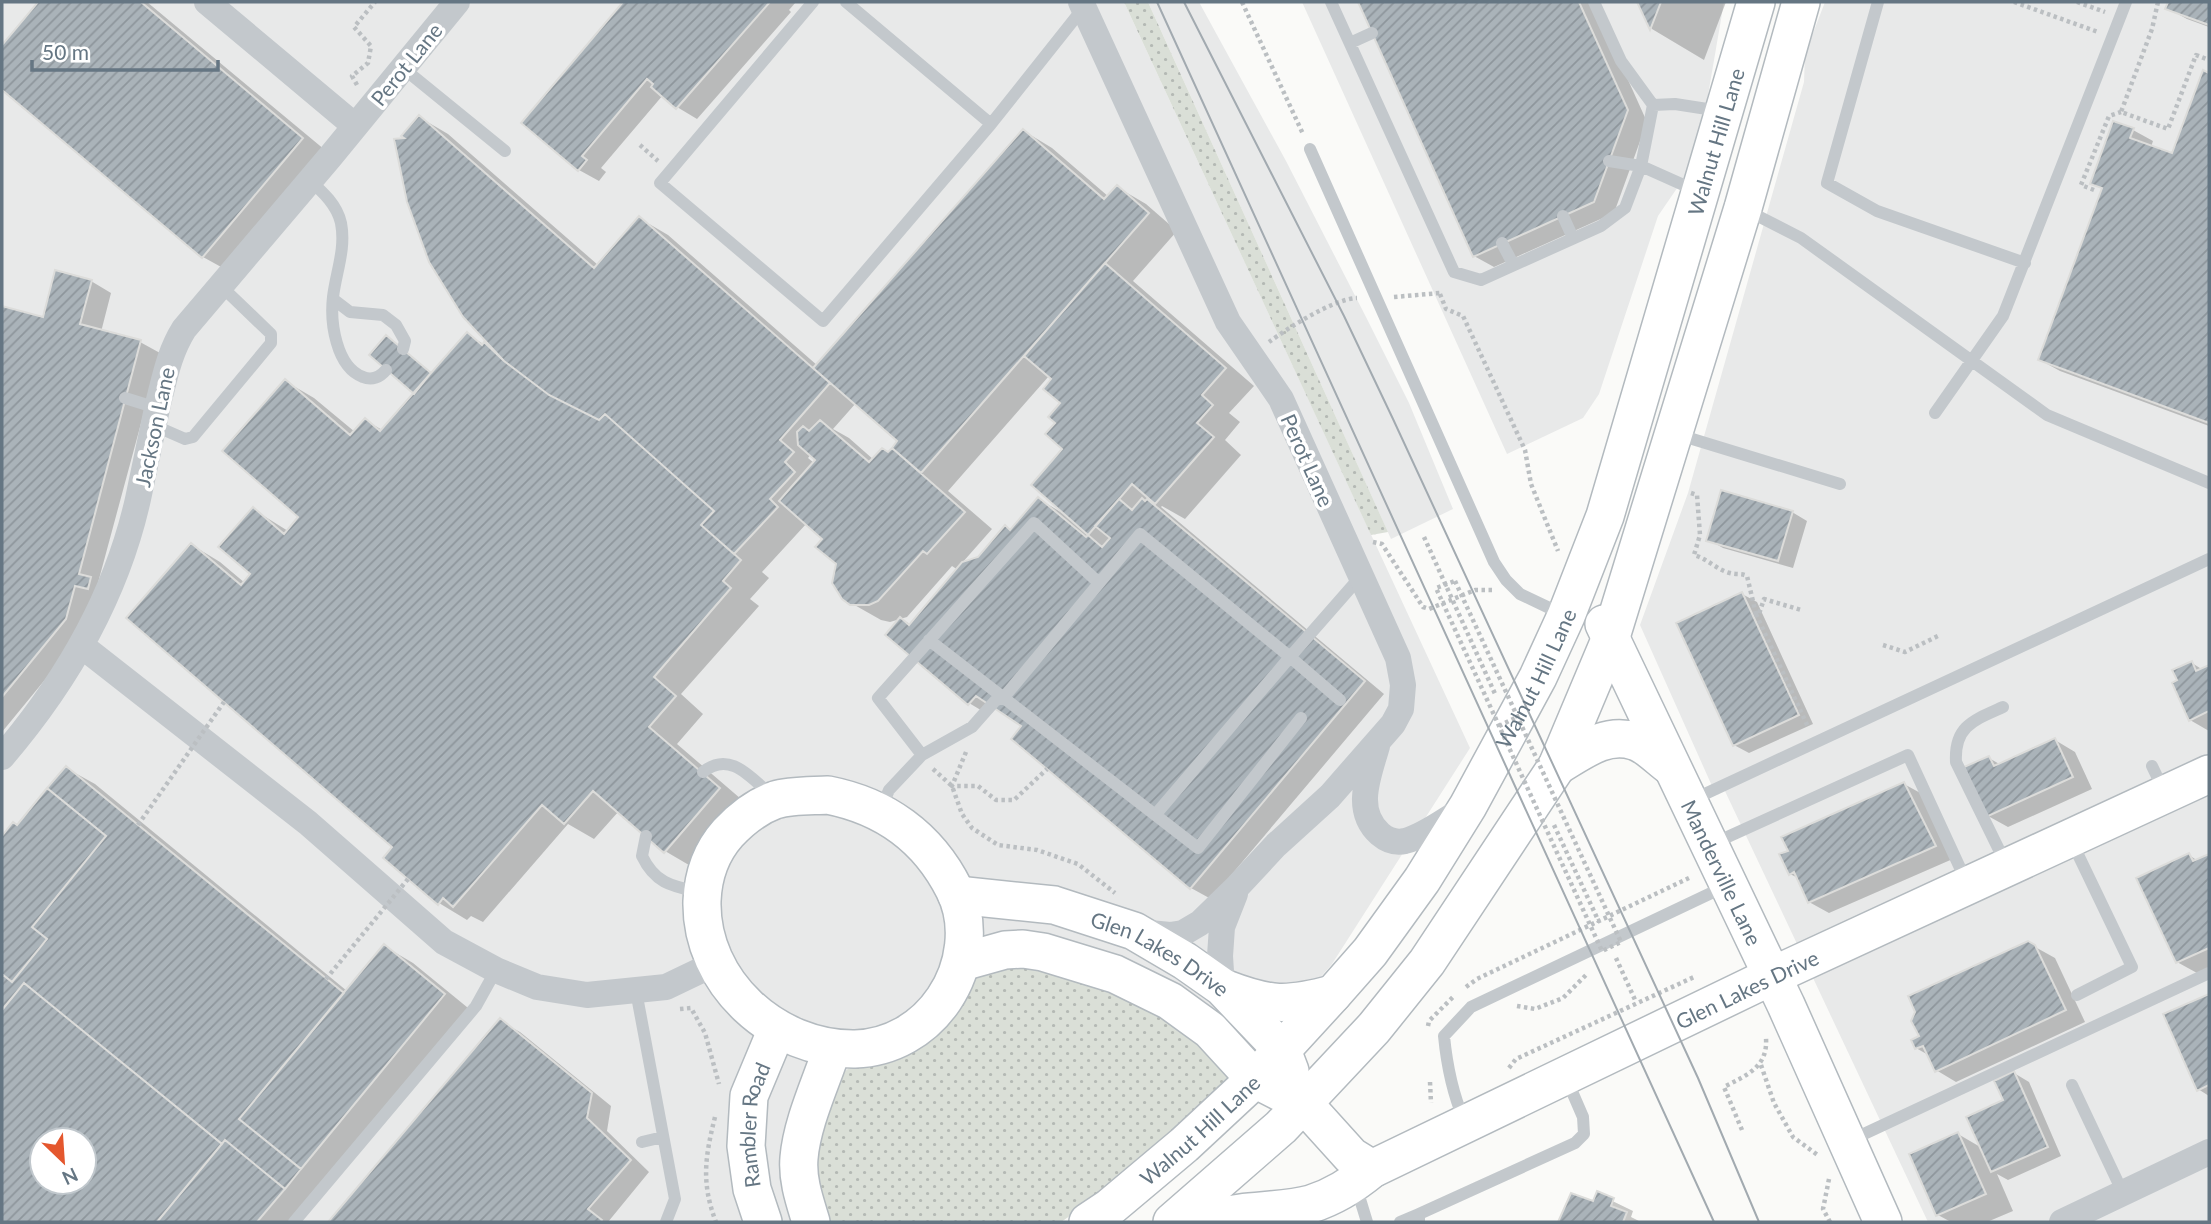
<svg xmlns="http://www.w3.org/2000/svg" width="2211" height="1224" viewBox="0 0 2211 1224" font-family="Lato,sans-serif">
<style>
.built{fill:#e8e9e9;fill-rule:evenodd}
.grass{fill:url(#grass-dots)}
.shadow{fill:#0003;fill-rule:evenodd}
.building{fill:url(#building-hatch);stroke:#dcdcda;stroke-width:2;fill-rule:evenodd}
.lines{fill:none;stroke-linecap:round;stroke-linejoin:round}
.secondary-casing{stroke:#b3babf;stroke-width:40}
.path{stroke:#bbbfc2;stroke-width:4.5;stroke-dasharray:3.5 3.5;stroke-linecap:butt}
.lane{stroke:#c3c8cc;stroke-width:12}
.street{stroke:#c3c8cc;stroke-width:26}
.secondary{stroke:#fff;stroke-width:37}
.tram{stroke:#a2aab0;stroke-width:2}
.path-bridge{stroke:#bbbfc2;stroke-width:4.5;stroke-dasharray:3.5 3.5;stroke-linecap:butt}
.labels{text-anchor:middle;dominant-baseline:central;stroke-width:7;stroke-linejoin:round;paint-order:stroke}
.street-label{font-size:21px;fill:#657683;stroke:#fff}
</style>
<defs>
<pattern id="grass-dots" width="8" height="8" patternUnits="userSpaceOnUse" patternTransform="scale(1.75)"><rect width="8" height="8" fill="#dadfd7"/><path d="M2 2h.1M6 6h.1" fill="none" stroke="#b4b9b4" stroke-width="1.8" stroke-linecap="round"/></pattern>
<pattern id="building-hatch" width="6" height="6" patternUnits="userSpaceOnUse" patternTransform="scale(1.75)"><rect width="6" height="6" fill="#aab3b9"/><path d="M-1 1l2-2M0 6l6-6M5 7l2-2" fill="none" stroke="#8e969c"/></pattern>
</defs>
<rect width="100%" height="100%" fill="#fafaf8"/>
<path class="built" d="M2 2H1124L1470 748 1332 964 1221 1091 1059 1222H2ZM42 1140H84V1182H42Z
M1148 2H1199L1286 161 1366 317 1409 403 1453 509 1391 539Z
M1302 2H1724L1697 159 1658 216 1599 394 1583 418 1507 454Z
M1825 2H2209V555L1712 786 1640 625 1688 493 1804 82 1805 54Z
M2209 561V1222H1928L1724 789Z"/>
<path class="grass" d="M1124 2H1148L1388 532 1371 535Z
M1011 961 1112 988 1203 1040 1240 1077 1083 1207 1061 1222H828C809 1178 814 1143 831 1099 836 1085 839 1072 854 1066 867 1061 883 1062 896 1058 909 1055 923 1047 934 1038 957 1021 964 997 979 974Z"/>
<path class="shadow" d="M40 2H147L331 155 232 273 203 257 2 88V48Z
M625 2H796L789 10 791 12 697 119 677 107 663 95 601 168 606 172 599 181 579 170 523 123Z
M1360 2H1593L1647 122 1614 213 1494 267 1474 256Z
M1639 2H1726L1704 60 1652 29Z
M2169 2H2209V27L2187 19 2167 8Z
M2204 72 2209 74V426L2060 371 2040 360 2103 189 2092 183 2114 123 2133 130 2153 141 2151 147 2174 155Z
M419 117 448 134 598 265 639 218 668 235 818 366 1024 131 1052 148 1109 197 1117 187 1146 204 1177 231 1133 281 1254 386 1229 413 1240 422 1225 440 1241 455 1185 519 1162 506 1161 507 1384 694 1211 899 1191 888 1024 725 996 707 989 715 969 703 901 619 912 625 958 570 952 566 907 617 890 622 881 620 851 603 837 564 825 539 807 523 762 572 769 578 750 599 759 606 681 694 703 714 677 744 748 805 694 868 665 851 619 811 594 839 568 824 483 922 471 916 467 920 439 903 395 847 192 545 220 562 245 583 252 574 253 509 288 531 301 517 285 381 314 398 355 432 365 420 384 431 467 334 485 345 487 342 408 140ZM1049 376 1053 379 1062 403 1057 423 1065 449V512L1064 514 1039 499 1012 531 979 558 962 563 992 529 948 491ZM856 403 900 441 889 453 874 460 849 438 833 429ZM811 454 818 460 814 463 808 458Z
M91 281 111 293 101 332 140 342 160 353 85 631 2 732V308L44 319Z
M1792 512 1807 521 1793 568 1723 548 1709 540Z
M1742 594 1757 602 1813 724 1749 753 1734 745Z
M2192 663 2203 670 2209 667V731L2190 720Z
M2055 740 2075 752 2092 789 2008 827 1988 816 1989 758 2001 765Z
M66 768 95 784 347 991 384 946 413 963 473 1012 299 1222H2V839L14 824 18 827ZM42 1140H84V1182H42Z
M1904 784 1924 795 1955 858 1829 913 1809 902 1800 879 1790 874Z
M2189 855 2198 861 2209 856V968L2197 973 2177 962Z
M2028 943 2055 958 2085 1022 1956 1082 1936 1070 1930 1056 1916 1048 1921 1037Z
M2209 996V1096L2198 1089 2165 1015Z
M500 1021 520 1032 611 1106 607 1131 649 1172 608 1222H330Z
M2014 1073 2029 1082 2061 1156 2008 1180 1997 1174 2013 1211 1987 1222H1951L1938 1215 1958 1134 1982 1148 2005 1101Z
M1598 1194 1633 1211 1631 1217 1641 1222H1560L1572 1195 1595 1203Z"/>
<path class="building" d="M38 2H141L303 138 202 258 2 90V45Z
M623 2H770L676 109 651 87 653 84 647 79 582 156 587 160 578 171 521 123Z
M1358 2H1579L1628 110 1594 202 1473 257Z
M1637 2H1661L1650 30Z
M2168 2H2209V25L2165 9Z
M2203 70 2209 73V423L2038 360 2102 188 2090 184 2113 121 2134 128 2130 138 2172 153Z
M419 115 594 268 639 216 830 383 780 440 794 452 785 462 795 472 770 499 778 507 734 554 701 525 714 511 605 414 599 420 549 395 504 361 463 317 429 262 407 202 394 139 404 138 401 136Z
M1023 129 1104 199 1117 185 1149 213 921 473 892 448 897 441 813 368Z
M1105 263 1226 368 1202 395 1213 405 1197 423 1214 437 1155 504 1132 484 1088 535 1031 485 1062 449 1045 434 1055 423 1048 417 1060 403 1043 389 1051 379 1024 356Z
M55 270 92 280 80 324 141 340 79 574 91 577 88 589 75 586 66 619 2 697V306L43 317Z
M467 332 482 345 484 342 504 361 549 395 599 420 605 414 714 511 701 525 741 560 723 581 731 588 654 677 676 696 649 727 720 788 664 853 593 791 564 824 542 805 453 907 443 898 438 905 383 858 392 847 126 618 191 543 241 585 250 574 218 547 253 507 284 534 298 517 222 451 285 379 350 435 365 418 380 431Z
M386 335 431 373 414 394 369 355Z
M820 420 869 462 882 448 888 452 892 448 965 512 927 554 923 551 878 601 869 605H850L842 599 832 583 836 564 815 547 822 539 779 501 815 460 798 445 797 432 803 426 809 431Z
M1721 490 1793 511 1778 561 1706 541Z
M1038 497 1086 537 1088 535 1102 547 1110 538 1095 526 1119 499 1132 510 1142 498 1145 501 1147 499 1365 681 1190 889 1011 739 1021 726 976 696 968 705 885 635 900 617 909 625 962 562 978 557 1005 525 1010 530Z
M1742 592 1799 715 1733 746 1676 623Z
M2192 661 2196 671 2209 665V711L2189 721 2172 683 2177 680 2172 670Z
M2055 738 2073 777 1986 817 1964 767 1989 756 1994 766Z
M66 766 344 993 239 1119 301 1169 285 1189 225 1140 222 1144 24 983 2 1010V974L12 982 47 939 32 927 106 836 47 788Z
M1904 782 1936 846 1808 903 1794 872 1789 875 1779 854 1788 851 1781 837Z
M47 788 106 836 32 927 47 939 12 982 2 974V836L13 822 17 825Z
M2189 853 2193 861 2209 854V948L2176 963 2136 878Z
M2028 941 2035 945 2066 1010 1935 1072 1923 1046 1915 1049 1911 1040 1919 1036 1911 1021 1915 1012 1908 996Z
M384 944 445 994 301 1169 239 1119Z
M24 983 222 1144 157 1222H2V1010ZM42 1140H84V1182H42Z
M2209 994V1085L2197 1091 2163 1014Z
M500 1018 592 1093 587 1118 631 1160 588 1209 602 1220 601 1222H328Z
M2014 1071 2048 1147 1991 1172 1966 1117 2003 1100 1994 1081Z
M1958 1132 1986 1194 1936 1216 1909 1154Z
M225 1140 285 1189 257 1222H157Z
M1597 1191 1614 1198 1611 1206 1627 1212 1623 1222H1558L1571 1193 1593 1201Z"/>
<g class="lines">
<g class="secondary-casing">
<g id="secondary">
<path id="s1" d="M1604 624 1786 1005 1883 1222"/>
<path d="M1557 766C1581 752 1605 732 1634 741 1646 744 1660 759 1670 766"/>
<path d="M828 795C884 806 928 837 954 889 972 924 965 968 944 999 924 1029 891 1048 855 1049 775 1050 700 983 702 901 703 875 711 852 728 833 741 819 756 807 775 800 791 795 811 796 828 795Z"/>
<path id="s2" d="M957 895 1054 905 1134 931 1185 961 1222 987 1282 1050 1290 1071"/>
<path d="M962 962 1005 950 1023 949 1043 952 1115 974 1170 1001 1210 1030 1255 1079 1304 1104 1351 1156 1372 1169"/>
<path d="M1226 989C1270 1006 1287 1006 1333 994"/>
<path id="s3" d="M763 1222 752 1189 746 1146 749 1096 777 1029"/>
<path d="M811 1222C805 1202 797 1180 799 1158 802 1122 821 1083 832 1049"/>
<path id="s4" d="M1088 1222 1109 1208 1184 1145 1255 1079 1333 994 1370 952 1422 880 1468 806 1538 677 1566 616 1605 516 1756 2"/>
<path d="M1172 1222 1281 1127 1374 1028 1427 962 1557 766 1610 640 1743 208 1801 2"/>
<path id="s5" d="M1192 1222C1208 1219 1224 1215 1240 1213 1264 1210 1288 1210 1311 1204 1333 1197 1354 1184 1372 1169L1772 976 2209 774"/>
</g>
</g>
<path class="path" d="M1242 2 1303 134
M2014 2 2098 32
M2077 2 2105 12
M2158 2 2152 29 2121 112 2168 129 2196 55 2209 60
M357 85 352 76 368 63 371 46 354 27 375 2
M640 145 658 161
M2094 190 2081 185 2109 116 2121 112
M1440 294 1446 309 1463 316 1525 450 1531 484 1558 551
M1394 297 1440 293
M1269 342C1288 328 1333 299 1357 298
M1691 493 1697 495 1700 535 1694 555C1708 559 1717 570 1730 573 1737 575 1741 573 1747 576L1756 614H1759L1764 599 1801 610
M1424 537 1496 696
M1373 542 1382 544 1423 607 1429 609 1475 590H1493
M1756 614 1808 727
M1883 645 1905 652 1940 635
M966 752 952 786H978L996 800H1014L1047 769
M933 769 952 786 962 814 972 828 998 845 1037 850 1078 864 1115 893
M1554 825 1599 922
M1616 958 1636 1002
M1466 987 1477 979 1689 878
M1517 1006 1535 1009 1563 998 1587 974
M680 1009 691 1008 705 1033 719 1084
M1428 1026 1429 1021 1454 996
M1761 1065 1774 1103 1793 1137 1819 1156
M1509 1068 1516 1059 1694 977
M1430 1082 1431 1103
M715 1117C705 1157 701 1183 716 1222
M1742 1130 1724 1087C1747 1075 1768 1067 1766 1038
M1829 1179 1823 1209 1830 1222"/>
<path class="lane" d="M813 2 660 183 823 321 991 124 1084 7
M846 2 991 124
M1331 2 1454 272 1481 280 1601 226 1625 208 1641 166 1653 105 1675 104 1720 111
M1594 2 1621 61 1653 105
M1878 2 1827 183 1877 211 2025 263
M1350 43 1372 33
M403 68 505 151
M1310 149 1494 562 1506 580 1520 594 1562 614
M1609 161 1641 166 1697 191
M310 181C323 192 337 205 341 223 346 249 336 272 333 297 330 322 336 367 363 377 372 381 380 377 386 370
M1746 210 1801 238 2047 415 2209 483
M1563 216 1573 238
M1502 243 1513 264
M333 299 350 312 383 315 396 325 405 341 403 349
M125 398 157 408
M1935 413 2003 316 2126 2
M153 425 185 439 193 437 271 343V334L221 286
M1676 434 1840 484
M929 640 1198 848 1301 718
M1340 700 1290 657 1361 576
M2003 707C1974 720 1954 726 1956 762L2006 864
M922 755 878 698 1034 523 1099 583
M2152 766 2164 791
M703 772C730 750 751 778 771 795
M1692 800 2209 559
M881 809 889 790 922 755 972 727 995 701 1005 696 1140 534 1290 657 1156 814
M646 836 642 856C655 883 671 886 698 892
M2072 842 2132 967 2077 995
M1712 844 1908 755 1967 883
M636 991 675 1199 666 1222
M2072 1085 2123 1193
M1464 1120C1452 1092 1447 1067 1444 1036L1471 1007 1726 886
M1851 1140 2209 973
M642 1142 663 1137
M1356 1186 1367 1222
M294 1222 476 1006 496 970
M1400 1222 1419 1214
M1419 1222V1214L1575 1143 1584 1134 1583 1117 1567 1080"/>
<path class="street" d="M207 2 355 126
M1081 2 1228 322 1281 399 1398 658 1403 685 1401 709 1393 724 1330 796 1276 845 1237 887 1200 923 1183 933 1170 935 1139 932
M82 646 308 823 444 942 496 970 537 987 587 995 666 987 714 964
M1377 746C1369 775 1353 810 1380 834 1387 840 1396 843 1405 841 1425 836 1446 819 1464 809
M2 757C67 681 116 597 138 499 145 467 151 436 158 404 165 377 169 353 184 329L330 157 457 2
M1222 987 1220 956 1222 927 1235 894
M2062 1222 2209 1152"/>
<use href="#secondary" class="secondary"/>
<path class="tram" d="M1157 2 1714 1222
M1184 2 1344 316 1393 419 1698 1078 1759 1222"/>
<path class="path-bridge" d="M1455 581 1621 942 1602 951 1436 588Z
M1499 726 1517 717
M138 825 224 702
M326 979 408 879"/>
</g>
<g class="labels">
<g class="street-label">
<text transform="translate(406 64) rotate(-51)">Perot Lane</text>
<text stroke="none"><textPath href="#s4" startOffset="1279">Walnut Hill Lane</textPath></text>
<text transform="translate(154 427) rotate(-78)">Jackson Lane</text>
<text transform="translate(1308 460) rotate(66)">Perot Lane</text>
<text stroke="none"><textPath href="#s4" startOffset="712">Walnut Hill Lane</textPath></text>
<text stroke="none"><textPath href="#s1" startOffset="275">Manderville Lane</textPath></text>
<text stroke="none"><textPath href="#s2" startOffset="215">Glen Lakes Drive</textPath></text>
<text stroke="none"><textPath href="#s5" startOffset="607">Glen Lakes Drive</textPath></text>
<text stroke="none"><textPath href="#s3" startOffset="100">Rambler Road</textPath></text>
<text stroke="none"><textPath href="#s4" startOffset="145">Walnut Hill Lane</textPath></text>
</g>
</g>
<rect width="2211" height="1224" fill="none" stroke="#657683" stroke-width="7"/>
<g transform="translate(63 1161) rotate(155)"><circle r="33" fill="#ffffff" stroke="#c1c8cd" stroke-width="2"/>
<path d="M0-5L12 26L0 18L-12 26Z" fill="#e4572e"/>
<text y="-10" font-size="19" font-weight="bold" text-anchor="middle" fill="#657683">N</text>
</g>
<path d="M32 60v10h186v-10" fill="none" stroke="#657683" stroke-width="3.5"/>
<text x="42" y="60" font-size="21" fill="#657683" stroke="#ffffff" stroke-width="5" paint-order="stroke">50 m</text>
</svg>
